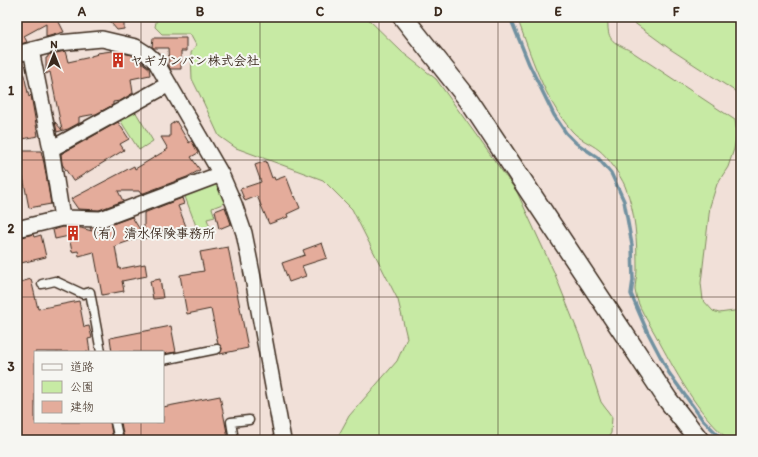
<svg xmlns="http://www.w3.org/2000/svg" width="758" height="457" viewBox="0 0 758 457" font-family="Itim,'Klee One',sans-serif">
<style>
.green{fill:#c7eaa4;stroke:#818a61}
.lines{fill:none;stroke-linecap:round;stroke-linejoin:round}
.stream{stroke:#7191a0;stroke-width:3.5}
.building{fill:#e4ac9b;stroke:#3b2a1e}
.service-casing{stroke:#3b2a1e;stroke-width:11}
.minor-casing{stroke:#3b2a1e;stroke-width:18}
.tertiary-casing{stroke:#3b2a1e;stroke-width:22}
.service{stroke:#f6f6f2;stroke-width:8}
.minor{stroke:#f6f6f2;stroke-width:15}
.tertiary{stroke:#f6f6f2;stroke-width:19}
.grid{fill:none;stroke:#3b2a1e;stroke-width:1;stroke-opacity:0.55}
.labels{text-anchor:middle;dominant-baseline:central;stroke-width:4;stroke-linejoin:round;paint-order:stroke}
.poi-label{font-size:13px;font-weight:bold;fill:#3b2a1e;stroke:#f6f6f2;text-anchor:start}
.neatline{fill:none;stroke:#3b2a1e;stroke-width:1.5}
.grid-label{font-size:13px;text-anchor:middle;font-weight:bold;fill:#3b2a1e}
</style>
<rect width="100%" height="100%" fill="#f1e0d8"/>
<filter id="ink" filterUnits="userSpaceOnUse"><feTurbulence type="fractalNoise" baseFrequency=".025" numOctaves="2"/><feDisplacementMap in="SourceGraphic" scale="8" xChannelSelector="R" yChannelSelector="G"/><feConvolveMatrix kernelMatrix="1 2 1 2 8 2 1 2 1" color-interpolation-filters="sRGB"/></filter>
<g filter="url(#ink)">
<path class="green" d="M157 17H366L402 52 436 79 517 192 554 272 580 337 601 402 612 417 611 433 607 440H336L349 416 397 361 407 338 398 300 352 209 323 180 236 148 219 136 200 95 192 79 191 53 196 45 190 34H162L155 27Z
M517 17H608C607 41 611 41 631 51L735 120 737 133 734 149 728 167 717 184 710 206 701 283 703 300 713 311 719 313 741 310V440H729C696 412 676 372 655 334 648 321 637 306 635 290 635 284 637 276 637 269 637 241 636 213 625 186 620 175 608 157 599 150 590 143 580 140 572 131 544 99 531 56 517 17Z
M630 17H741V95L670 49 629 19Z
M135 111 153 141 139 150 120 120Z
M211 184H218L225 203 212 208 215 217 207 219 211 230 199 234 184 194Z"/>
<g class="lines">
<path class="stream" d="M510 17 529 64 554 115 566 133 576 143 597 157 611 173 624 201 632 245 633 280 631 294 647 331 669 373 702 419 723 440"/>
</g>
<path class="building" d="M17 17H60L57 18 64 32 46 37V24L24 36 27 42 17 45Z
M106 17H124V29L117 30Z
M153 38H186V51H181V69H170L169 66 168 48H154L152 47Z
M65 51 68 62 91 57V56L98 54 97 53 112 51 132 55 149 68 150 75 131 79 133 93 120 101 113 102V105L96 114 79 117V123L68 129 57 132 55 122 62 130 50 72 46 74V58L48 57V55Z
M21 62 29 97 31 95 38 136 17 140V63Z
M176 121 189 143 192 141 198 153 191 157 200 170 187 177 141 194 139 191H118L123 201 99 210 78 209 71 199 134 166 135 169 168 149 161 137H170V125Z
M118 122 129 139 120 144 124 150 73 181 62 164 61 154Z
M17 151H41L44 163 51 204 29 208 23 177 17 178Z
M266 161 272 178 274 177 275 180 286 176 294 197 295 196 300 208 287 214 288 217 269 224 257 196 245 201 240 189 261 182 255 165Z
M182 198 184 204 178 206 187 229 172 235 169 228 144 239V213Z
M225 207 231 224 219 229 215 211Z
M132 217 144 236 115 246 119 269 145 264 147 276 122 281 124 291 102 295 94 252 79 256 78 251 72 252 69 236 55 239 53 230 63 227 81 228 92 231 90 228 104 227Z
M33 234 34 237 41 235 46 257 17 264V252L21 251 19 238Z
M322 243 327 258 302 266 306 276 289 282 282 263 305 255 303 250Z
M228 247 248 348 220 354 222 348 218 344 211 309 187 314 180 275 204 271 200 252Z
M31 279 38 309 79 301 84 327 89 326 92 338 88 339 90 352H35V422H110L113 440H17V283Z
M160 279 163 298 153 299 150 281Z
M171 326 176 352 163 354V352H112L110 338Z
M220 396 228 438 219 440H124L121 422H163V407Z"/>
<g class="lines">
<g class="service-casing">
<path id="service" d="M42 284 55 281 83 294 90 292 101 352
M163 360 217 349
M115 422 119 440
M234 440 231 422 249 420"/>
</g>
<g class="minor-casing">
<path id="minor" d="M31 50 51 149 62 218
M17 54 59 43 102 39 136 47 147 54 156 62 221 174 234 204 244 233 253 278 283 440
M51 149 169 84
M17 229 62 218 101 219 221 174"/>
</g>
<g class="tertiary-casing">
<path id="tertiary" d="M403 17 468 99 668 400 699 440"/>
</g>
<use href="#service" class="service"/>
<use href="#minor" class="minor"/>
<use href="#tertiary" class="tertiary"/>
</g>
</g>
<path class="grid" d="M141 17V352M260 17V440M379 17V440M498 17V440M617 17V440M17 160H741M17 297H741M141 422V440"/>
<defs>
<g id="building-bare" transform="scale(1.2)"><path d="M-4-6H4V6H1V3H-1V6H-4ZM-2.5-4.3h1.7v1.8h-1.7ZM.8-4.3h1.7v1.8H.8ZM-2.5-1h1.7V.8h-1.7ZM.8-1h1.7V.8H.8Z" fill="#c8321e" stroke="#f6f6f2" stroke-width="2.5" paint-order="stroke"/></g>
</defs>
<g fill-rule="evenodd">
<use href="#building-bare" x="118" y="60"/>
<use href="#building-bare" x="73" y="233"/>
</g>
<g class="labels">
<g class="poi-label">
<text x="130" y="60">ヤギカンバン株式会社</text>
<text x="85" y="233">（有）清水保険事務所</text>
</g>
</g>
<rect width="758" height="457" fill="none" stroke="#f6f6f2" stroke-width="44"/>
<rect x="34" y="351" width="130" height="72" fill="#f6f6f2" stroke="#aba49d"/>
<rect x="42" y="364" width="20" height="6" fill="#f6f6f2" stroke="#aba49d"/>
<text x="70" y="371" font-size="12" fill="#3b2a1e">道路</text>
<rect x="42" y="381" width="20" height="12" fill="#c7eaa4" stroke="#aba49d"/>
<text x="70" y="391" font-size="12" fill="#3b2a1e">公園</text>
<rect x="42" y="401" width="20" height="12" fill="#e4ac9b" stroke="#aba49d"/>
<text x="70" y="411" font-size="12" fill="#3b2a1e">建物</text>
<g transform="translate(54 54)" stroke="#f6f6f2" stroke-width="3" paint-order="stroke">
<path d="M0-3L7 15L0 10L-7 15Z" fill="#3b2a1e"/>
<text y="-6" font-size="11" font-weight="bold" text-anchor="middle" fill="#3b2a1e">N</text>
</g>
<rect x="22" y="22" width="714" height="413" class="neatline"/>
<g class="grid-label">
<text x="82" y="16">A</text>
<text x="200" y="16">B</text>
<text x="320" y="16">C</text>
<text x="438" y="16">D</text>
<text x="558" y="16">E</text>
<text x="676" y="16">F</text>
<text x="11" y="95">1</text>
<text x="11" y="233">2</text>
<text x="11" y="371">3</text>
</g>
</svg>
